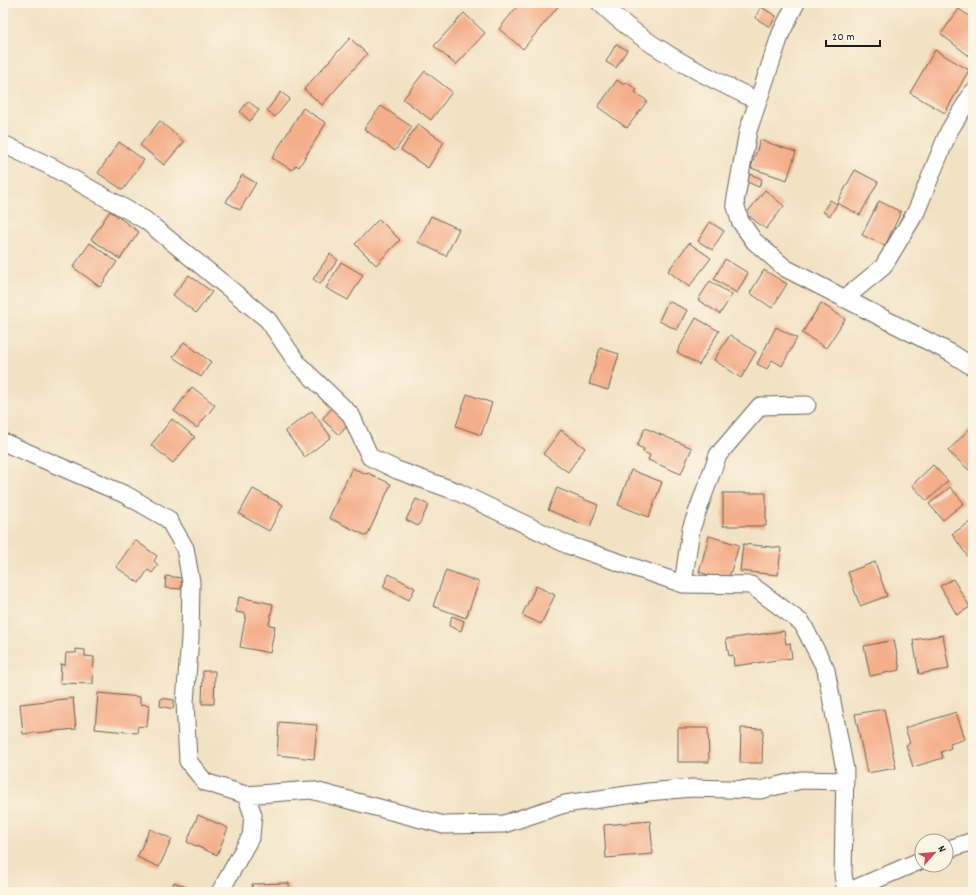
<svg xmlns="http://www.w3.org/2000/svg" width="976" height="895" viewBox="0 0 976 895" font-family="Dekko,sans-serif">
<style>
.building{fill:#f4ae89}
.lines{fill:none;stroke-linecap:round;stroke-linejoin:round}
.minor-casing{stroke:#676157;stroke-width:19}
.minor{stroke:#fff;stroke-width:17}
</style>
<rect width="100%" height="100%" fill="#fcf5e5"/>
<filter id="ink" filterUnits="userSpaceOnUse"><feTurbulence type="fractalNoise" baseFrequency=".025" numOctaves="2"/><feDisplacementMap in="SourceGraphic" scale="8" xChannelSelector="R" yChannelSelector="G"/><feConvolveMatrix kernelMatrix="1 2 1 2 8 2 1 2 1" color-interpolation-filters="sRGB"/></filter>
<filter id="wash" filterUnits="userSpaceOnUse"><feTurbulence type="fractalNoise" baseFrequency=".012" numOctaves="4" result="noise"/><feDisplacementMap in="SourceGraphic" scale="16" xChannelSelector="R" yChannelSelector="G"/><feGaussianBlur stdDeviation="0.9" result="paint"/><feColorMatrix in="noise" values="0 0 0 0 0 0 0 0 0 0 0 0 0 0 0 0 0 1.4 0 .05"/><feComposite in="paint" operator="in"/></filter>
<g filter="url(#wash)">
<rect width="100%" height="100%" fill="#f2e2c4"/>
<g id="blocks">
<path class="building" d="M520 3H561L523 49 499 29Z
M761 7 776 16 770 27 755 18Z
M959 9 973 19V59L941 34Z
M464 13 485 33 456 65 434 46Z
M350 38 367 54 322 105 304 89Z
M616 44 627 50 616 68 606 62Z
M935 50 969 70 945 113 910 93Z
M425 71 452 92 431 120 403 99Z
M617 80 624 85 626 82 637 90 635 92 647 101 627 128 598 107Z
M281 92 290 99 275 117 267 110Z
M248 101 259 110 250 121 240 112Z
M381 106 412 127 395 151 364 129Z
M303 108 326 123 299 167 296 165 292 170 272 158Z
M160 121 184 142 164 165 140 145Z
M418 124 444 142 428 168 401 150Z
M760 140 796 152 787 180 751 168Z
M119 142 144 160 123 190 98 173Z
M855 170 878 182 860 215 837 203Z
M750 174 762 179 759 187 747 182Z
M242 175 256 183 240 210 226 202Z
M765 190 784 206 766 229 746 214Z
M830 200 837 204 830 216 823 212Z
M879 201 901 212 885 246 862 235Z
M110 211 139 232 120 259 91 239Z
M431 216 459 229 446 256 418 242Z
M379 219 400 240 376 265 355 244Z
M710 222 724 231 712 250 698 241Z
M90 243 117 262 100 287 73 267Z
M689 243 711 258 689 287 668 271Z
M330 254 338 260 320 284 313 279Z
M725 259 748 273 737 293 714 279Z
M341 262 363 275 348 300 326 288Z
M764 270 787 284 772 308 750 293Z
M189 275 212 292 196 313 173 295Z
M710 281 732 295 720 314 698 300Z
M668 301 687 310 677 330 659 321Z
M821 303 845 319 826 348 802 333Z
M696 318 719 331 699 365 677 352Z
M776 327 797 338 782 366 772 360 767 369 757 364Z
M730 335 756 352 741 378 714 360Z
M184 342 211 362 201 377 173 357Z
M600 348 619 354 608 390 589 384Z
M192 387 215 405 197 428 174 411Z
M467 394 492 403 481 435 456 426Z
M332 408 349 424 339 435 322 419Z
M312 411 331 437 305 457 285 431Z
M172 419 195 437 173 463 151 445Z
M973 425V466L969 470 948 451Z
M645 428 692 448 681 474 648 460 650 455 643 452 644 449 637 446Z
M561 430 585 448 568 472 543 454Z
M933 465 948 481 927 501 912 485Z
M352 468 367 474 368 473 391 484 367 536 329 518Z
M631 470 662 482 649 517 618 505Z
M950 487 964 503 943 520 929 504Z
M557 488 598 505 590 527 548 510Z
M253 489 283 505 269 531 239 514Z
M723 493H766V526H723Z
M416 499 429 505 418 526 406 520Z
M973 520V553L968 557 952 534Z
M709 536 739 545 728 581 699 572Z
M135 540 157 556 154 561 158 565 152 573 148 570 139 583 116 567Z
M743 544 781 548 778 575 740 571Z
M875 562 887 596 860 606 848 572Z
M446 570 479 582 466 618 433 606Z
M389 574 415 588 409 600 383 587Z
M166 576 182 578 181 589 165 588Z
M953 579 970 607 957 615 940 586Z
M536 586 555 595 541 624 522 615Z
M239 597 273 604 269 625 275 626 270 653 240 647 246 614 236 612Z
M452 616 464 621 461 631 449 626Z
M784 631 786 644 790 643 792 658 734 666 733 655 729 656 726 639Z
M943 635 949 669 919 674 913 640Z
M894 640 900 670 870 676 864 646Z
M76 649 85 650V656L94 657 93 684 60 683 61 664 65 665 66 653H76Z
M203 671H215L214 704H202Z
M98 693 140 697V704L149 705 147 727 138 726 137 733 95 729Z
M73 698 76 729 23 734 20 704Z
M161 698 174 700 173 709 160 706Z
M884 709 896 768 867 773 855 714Z
M956 712 965 739 950 744 951 748 941 752 943 758 913 767 906 745 910 743 905 728Z
M279 722 317 725 314 759 277 755Z
M678 728H708L709 762H678Z
M741 728 763 729 762 763H740Z
M198 815 228 828 217 855 187 842Z
M650 821 653 854 606 858 604 825Z
M150 829 172 839 159 867 137 857Z
M174 882 197 892H170Z
M289 883V892H253L252 884Z
M530 889V892H494V891Z"/>
</g>
</g>
<g filter="url(#ink)">
<use href="#blocks" fill-opacity="0" stroke="#676157" stroke-width="1"/>
<g class="lines">
<g class="minor-casing">
<path id="minor" d="M600 3C646 47 701 74 758 101
M796 3 781 33 748 131 735 203 740 221 754 241 785 268 951 353 973 367
M3 144 52 167 145 220 268 320 298 364 351 415 370 457 397 470 458 492 568 545 683 584 751 585 802 623 826 670 845 770 843 874 846 892
M844 299 883 267 916 212 949 131 973 92
M3 442 126 495 168 519 185 548 191 582 190 638 185 702 188 761 205 782 246 795 253 815 251 836 220 892
M683 584 691 529 718 455 760 406 807 405
M246 795 311 790 444 825 504 824 565 804 648 792 692 788 760 790 801 780 845 781
M946 850 973 841
M847 892 922 860"/>
</g>
<use href="#minor" class="minor"/>
</g>
</g>
<rect width="976" height="895" fill="none" stroke="#fcf5e5" stroke-width="16"/>
<g transform="translate(934 853) rotate(63)"><circle r="19" fill="#fcf5e5" stroke="#a29e95"/>
<path d="M0-3L7 15L0 10L-7 15Z" fill="#d1495b"/>
<text y="-6" font-size="11" font-weight="bold" text-anchor="middle" fill="#1c1c1c">N</text>
</g>
<path d="M826 40v6h54v-6" fill="none" stroke="#1c1c1c" stroke-width="2"/>
<text x="832" y="40" font-size="12" fill="#1c1c1c" stroke="#fcf5e5" stroke-width="3" paint-order="stroke">20 m</text>
</svg>
